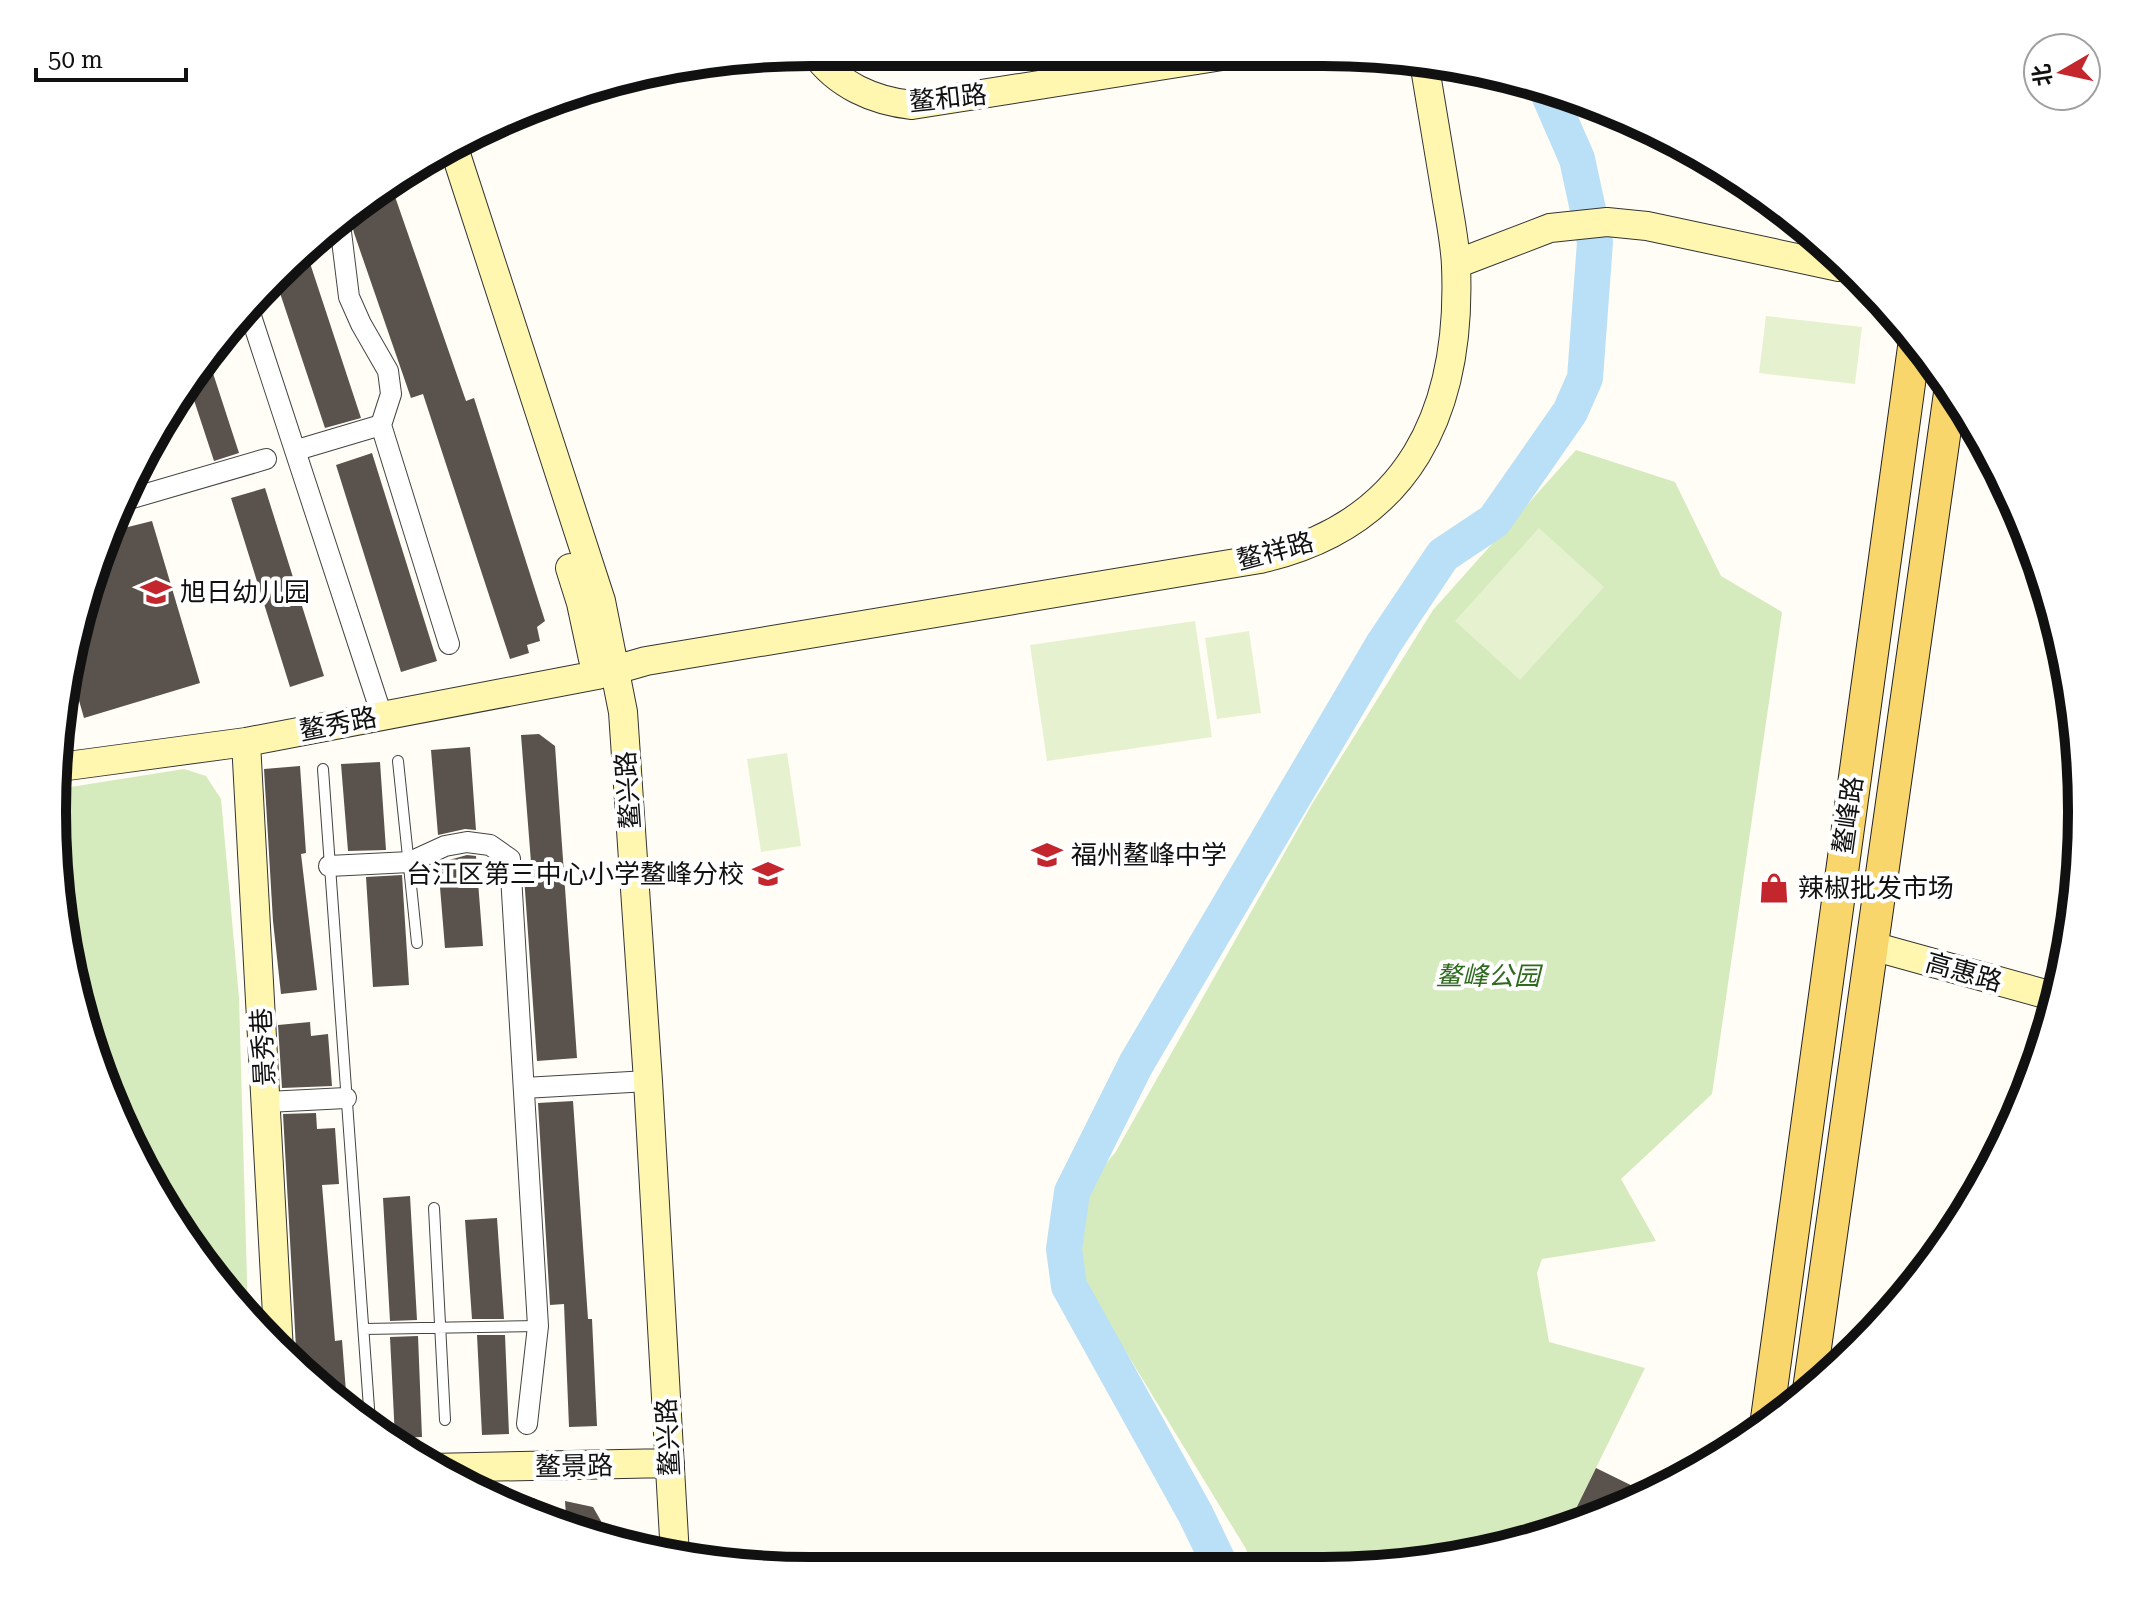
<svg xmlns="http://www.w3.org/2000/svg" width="2134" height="1623" viewBox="0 0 2134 1623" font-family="'Roboto Serif','Noto Sans SC',serif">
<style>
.green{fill:#d5ebbd}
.pitch{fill:#e6f2cf}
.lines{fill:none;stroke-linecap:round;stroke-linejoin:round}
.river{stroke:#b9e0f7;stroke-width:36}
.building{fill:#5a524d}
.lane-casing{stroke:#444;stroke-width:12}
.street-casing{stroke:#444;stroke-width:22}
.secondary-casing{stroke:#333;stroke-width:30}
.primary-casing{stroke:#222;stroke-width:34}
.lane{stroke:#fff;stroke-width:10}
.street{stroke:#fff;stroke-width:20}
.secondary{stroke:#fff6b0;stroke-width:28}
.primary{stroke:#f9d66b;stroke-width:32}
.labels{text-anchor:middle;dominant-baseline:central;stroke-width:8;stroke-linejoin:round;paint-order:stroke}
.street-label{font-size:26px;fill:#111;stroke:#fff}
.poi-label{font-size:26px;fill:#111;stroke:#fff;text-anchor:start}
.park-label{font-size:26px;font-style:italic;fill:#2f6b1f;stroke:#fff}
.rim{fill:none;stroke:#111;stroke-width:10}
</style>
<rect width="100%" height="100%" fill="#fffdf5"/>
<path class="green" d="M1576 450 1675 482 1721 576 1782 612 1712 1094 1621 1179 1656 1241 1542 1259 1537 1273 1549 1342 1645 1368 1568 1525 1421 1565H1252L1246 1549 1084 1283C1072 1231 1078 1193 1115 1153L1312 804 1433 610Z
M184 769 206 776 221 799 239 998 248 1316 180 1234 92 1056 54 865 58 789Z"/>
<path class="pitch" d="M1766 316 1862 327 1855 384 1759 373Z
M1539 528 1604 587 1520 680 1455 621Z
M1195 621 1212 737 1047 761 1030 645Z
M1249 631 1261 713 1217 719 1205 638Z
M787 753 801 846 761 852 747 759Z"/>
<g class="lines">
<path class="river" d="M1220 1565 1196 1515 1069 1286 1064 1249 1072 1192 1136 1064 1384 643 1443 555 1494 521 1570 412 1585 378 1595 242 1577 159 1546 88"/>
</g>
<path class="building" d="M391 185 466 401 474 398 545 621 537 627 540 641 527 645 529 653 510 659 423 394 411 398 354 233 350 216Z
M306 251 361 418 325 428 274 275Z
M210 364 239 453 214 461 191 391Z
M372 453 437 661 401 672 336 465Z
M265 488 324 676 290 687 231 498Z
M152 521 200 683 84 718 72 676 66 678 67 663 112 531Z
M539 734 555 746 577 1058 537 1061 524 876 532 875 521 735Z
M470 747 476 830 465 829 438 835 431 750Z
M380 762 386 850 348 851 341 764Z
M300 766 306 853 301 854 317 990 281 994 273 921 264 769Z
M467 855 476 856 483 946 445 948 438 863Z
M402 875 409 985 373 987 366 877Z
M310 1022 311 1036 328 1034 332 1086 282 1088 278 1025Z
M573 1101 588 1319H592L597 1426 569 1427 564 1304 550 1305 538 1103Z
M316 1113 317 1129 335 1128 339 1184 322 1185 335 1341 342 1340 347 1405 297 1366 283 1114Z
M410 1196 417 1320 390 1321 383 1198Z
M497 1218 504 1319H472L465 1220Z
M477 1335H505L509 1434 482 1435Z
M418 1336 422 1437 395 1438 390 1337Z
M1596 1468 1649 1494 1613 1513 1568 1525Z
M565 1501 593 1507 601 1521 602 1539 567 1531Z"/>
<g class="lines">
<g class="lane-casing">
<path id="lane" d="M398 761 417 943
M323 769 370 1422
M434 1208 445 1420
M364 1329 538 1326
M532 1504 533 1515"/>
</g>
<g class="street-casing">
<path id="street" d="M340 224 349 297 361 324 388 371 391 394 381 425 449 644
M249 310 382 716
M297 450 381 425
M122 501 266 459
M329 866 410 862 445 846 467 842 490 845 510 859 538 1326 527 1424
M524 1088 648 1081
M267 1102 346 1098"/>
</g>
<g class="secondary-casing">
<path id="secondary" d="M814 52C837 85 874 101 912 105L1241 53
M453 145 601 601 623 712 648 1081 675 1556
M1456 264 1550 228 1607 222 1647 226 1839 267
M570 568 581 603 593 659
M246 742 279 1352
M60 767 246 742 597 675 646 661 1260 559C1410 525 1462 411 1456 266 1455 240 1449 214 1445 188 1438 146 1431 104 1424 62
M1872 946 2056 997
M430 1468 670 1463"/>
</g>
<g class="primary-casing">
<path id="primary" d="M1809 1390 1951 386
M1766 1426 1914 347"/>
</g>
<use href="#lane" class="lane"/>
<use href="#street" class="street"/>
<use href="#secondary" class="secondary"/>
<use href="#primary" class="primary"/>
</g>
<defs>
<g id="school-bare" transform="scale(2.4)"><path d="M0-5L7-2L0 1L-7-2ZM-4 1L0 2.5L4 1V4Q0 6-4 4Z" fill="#c4262e" stroke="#fff" stroke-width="2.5" paint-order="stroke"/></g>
<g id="shop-bare" transform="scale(2.4)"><path d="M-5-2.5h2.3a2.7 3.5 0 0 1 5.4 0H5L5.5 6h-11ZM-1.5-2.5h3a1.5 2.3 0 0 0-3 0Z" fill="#c4262e" stroke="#fff" stroke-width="2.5" paint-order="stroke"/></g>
</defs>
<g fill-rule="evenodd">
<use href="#school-bare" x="156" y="592"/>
<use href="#school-bare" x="1047" y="855"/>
<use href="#school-bare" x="768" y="874"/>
<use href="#shop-bare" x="1774" y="888"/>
</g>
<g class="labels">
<g class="street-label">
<text transform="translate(948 98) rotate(-6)">鳌和路</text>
<text transform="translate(1275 551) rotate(-15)">鳌祥路</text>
<text transform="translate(338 724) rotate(-11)">鳌秀路</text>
<text transform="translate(628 790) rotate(-94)">鳌兴路</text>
<text transform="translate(1848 815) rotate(-82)">鳌峰路</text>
<text transform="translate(1964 972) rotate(16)">高惠路</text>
<text transform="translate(263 1047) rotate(-93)">景秀巷</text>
<text transform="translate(668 1437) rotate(-93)">鳌兴路</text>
<text transform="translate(574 1466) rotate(-1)">鳌景路</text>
</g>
<g class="poi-label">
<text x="180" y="592">旭日幼儿园</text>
<text x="1071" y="855">福州鳌峰中学</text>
<text x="744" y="874" text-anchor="end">台江区第三中心小学鳌峰分校</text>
<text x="1798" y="888">辣椒批发市场</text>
</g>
<g class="park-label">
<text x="1488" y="976">鳌峰公园</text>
</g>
</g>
<path d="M0 0H2134V1623H0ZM811 66H1323A745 745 0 0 1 2068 811V812A745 745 0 0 1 1323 1557H811A745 745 0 0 1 66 812V811A745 745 0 0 1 811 66Z" fill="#fff" fill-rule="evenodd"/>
<path class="rim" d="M811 66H1323A745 745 0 0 1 2068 811V812A745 745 0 0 1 1323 1557H811A745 745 0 0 1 66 812V811A745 745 0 0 1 811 66Z"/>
<g transform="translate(2062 72) rotate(261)"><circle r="38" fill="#ffffff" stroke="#a0a0a0" stroke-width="2"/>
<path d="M0-6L14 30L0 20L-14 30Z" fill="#c4262e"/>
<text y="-12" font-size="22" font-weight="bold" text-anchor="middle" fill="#111111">北</text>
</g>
<path d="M36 68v12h150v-12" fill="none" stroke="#111111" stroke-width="4"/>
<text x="48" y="68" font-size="24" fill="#111111" stroke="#ffffff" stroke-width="6" paint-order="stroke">50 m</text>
</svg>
